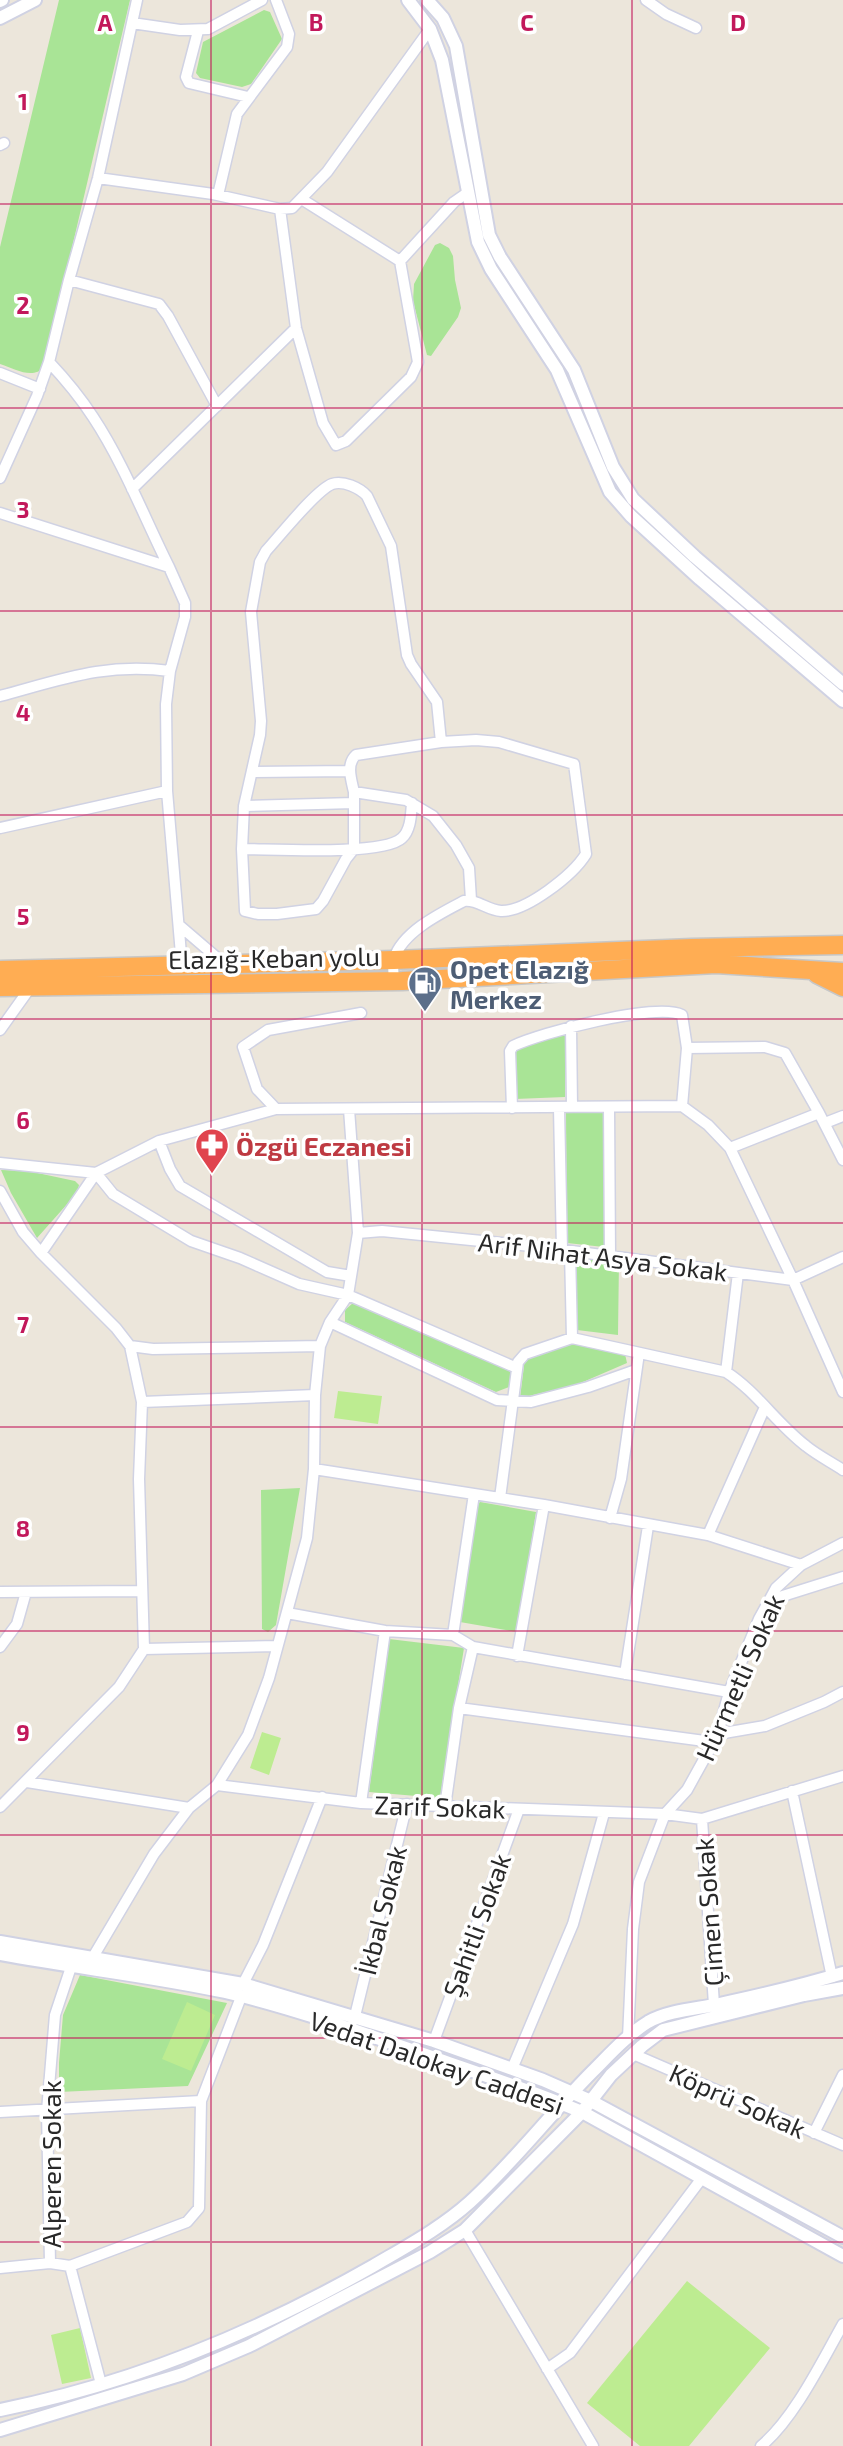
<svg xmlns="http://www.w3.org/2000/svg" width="843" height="2446" viewBox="0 0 843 2446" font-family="'Exo 2',sans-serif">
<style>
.green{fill:#a9e496}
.pitch{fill:#bdec91}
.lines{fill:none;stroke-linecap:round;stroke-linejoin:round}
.street-casing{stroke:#d0d2e3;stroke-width:13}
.secondary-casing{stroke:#d0d2e3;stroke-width:16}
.highway-casing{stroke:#c7c7c7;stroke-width:21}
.street{stroke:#fff;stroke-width:10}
.secondary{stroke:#fff;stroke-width:12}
.highway{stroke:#ffad53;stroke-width:18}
.grid{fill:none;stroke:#c2185b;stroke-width:2;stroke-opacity:0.55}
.labels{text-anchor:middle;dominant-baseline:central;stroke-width:7;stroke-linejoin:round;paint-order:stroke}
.street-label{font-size:26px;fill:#292929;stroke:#fff}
.service-label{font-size:26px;font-weight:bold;fill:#4e5e75;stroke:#fff;text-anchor:start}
.health-label{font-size:26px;font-weight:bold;fill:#be3a42;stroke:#fff;text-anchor:start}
.grid-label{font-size:23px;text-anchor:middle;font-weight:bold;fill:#c2185b;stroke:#fff;stroke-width:7;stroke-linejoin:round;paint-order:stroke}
</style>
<rect width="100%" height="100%" fill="#ece6db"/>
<path class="green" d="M59 0H130L44 367C33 380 15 369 0 364V247Z
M264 10 270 12 282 39 251 84 242 87 200 78 196 73 203 42Z
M440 243 449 248 453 256 455 280 461 308 458 317 431 356 427 355 413 301 414 284 435 245Z
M565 1030V1097L515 1099 513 1048Z
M566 1111H604V1247L567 1243Z
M1 1170 28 1171 75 1181 79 1185 77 1193 37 1238 11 1193Z
M575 1256 619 1260 618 1335 577 1330 573 1263Z
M353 1303 511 1371 509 1387 496 1392 345 1322V1310Z
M575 1342 625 1354 627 1363 576 1385 520 1398 525 1358Z
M300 1488 276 1625 268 1632 262 1629 261 1490Z
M480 1502 536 1512 517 1632 460 1622 476 1506Z
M389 1639 464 1648 440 1798 369 1792Z
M80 1975 227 2003 188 2086 59 2092V2063L63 2015Z"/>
<path class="pitch" d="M338 1391 382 1396 378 1424 334 1418Z
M262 1732 281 1738 269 1775 250 1768Z
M187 2002 215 2015 191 2071 162 2059Z
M687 2281 770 2348 689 2446H640L587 2403Z
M80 2328 91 2378 62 2384 51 2335Z"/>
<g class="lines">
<g class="street-casing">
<path id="street" d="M646 0 666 14 696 28
M132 23 180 30 208 29 262 0
M198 31 186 77 189 83 248 97
M0 145 4 143
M98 178 213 194 280 209 292 208 327 172 430 29
M218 195 237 114 287 47 289 34 276 0
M303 200 400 261 454 202 467 193
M280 209 296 328 323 423 336 445 346 441 411 377 418 362 400 261
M69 280 159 304 168 316 217 406
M49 362C65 379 80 397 93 417 124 464 144 517 169 567
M0 373 40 389
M0 478 37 396 49 362 69 280 98 178 137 0
M132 489 296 328
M0 513 169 567 185 603V617L170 671 166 704 167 791 182 966
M0 696C60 680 106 662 170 671
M441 742 356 755C346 764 351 779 354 792L406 800 433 816 456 845 469 868 471 900
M252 772 350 771
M354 792V849L346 859 323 901 316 909 277 914H258L245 911 242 849 244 806 260 735 261 721 251 612 260 562 266 551C279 537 316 490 332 484 343 480 360 488 367 496L391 546 407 655 411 664 437 702 441 742 476 740 499 742 574 764 586 854C573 875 526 912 501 911 487 910 477 899 464 901 441 913 402 932 394 959 392 965 394 975 394 982
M244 806 354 803
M0 828 167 791
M242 849C273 849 383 856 402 838 411 830 411 814 412 803
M180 926 222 962
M361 1013 268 1030 243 1047 257 1089 276 1109 682 1106
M571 1026 572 1107
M0 1030 30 988
M687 1048 765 1047 785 1053 819 1113 843 1160
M609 1107 610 1256
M512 1108 510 1051 513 1046C540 1033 656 1002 682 1015L687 1048 682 1106 708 1125 730 1148 793 1280 843 1392
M559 1108 562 1250
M825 1123 843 1116
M159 1141 170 1169 180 1186 327 1272 351 1276
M730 1148 819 1113
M0 1163 96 1173 113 1194 191 1241 240 1258 299 1284 348 1295 517 1368
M0 1191 23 1232 41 1253 116 1328 130 1346 142 1402 139 1479 144 1649 119 1687 0 1807
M358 1233 382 1231 541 1247 793 1280 843 1257
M41 1253 96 1173 159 1141 276 1109
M330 1322 497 1400 531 1402 588 1387 636 1370
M572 1338 726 1372C757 1392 776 1423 806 1446 817 1455 831 1462 843 1470
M130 1346 153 1349 320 1346
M726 1372 738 1273
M142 1402 315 1395
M314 1469 544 1505 708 1535 801 1565
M500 1498 518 1362 525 1354 572 1338 570 1251
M610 1518 621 1479 639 1353
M708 1535 765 1407
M0 1592 142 1591
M770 1600 843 1577
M287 1613 385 1631 453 1635 473 1647 729 1692
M453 1635 474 1494
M0 1647 17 1624 26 1592
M144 1649 277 1646
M517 1656 544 1505
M625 1674 648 1526
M459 1708 712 1742
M718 1734 765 1726 824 1702 843 1692
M27 1782 189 1808
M217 1785 361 1803 665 1814 702 1819 843 1776
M792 1791 832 1977
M361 1803 385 1631
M445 1807 459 1708 473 1647
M702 1819 714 2005
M93 1957 154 1854 189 1808 217 1785 248 1735 269 1678 307 1538 314 1469 315 1395 320 1346 330 1322 348 1295 358 1233 349 1109
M71 1967 55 2015 47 2111 50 2263 70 2266 101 2384
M243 1984 263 1945 322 1797
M355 2016 407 1804
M628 2038 633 1929 639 1882 665 1814 687 1790 718 1734 729 1692 738 1670 759 1619 776 1588 801 1565 843 1543
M434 2041 519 1809
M633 2054 843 2145
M512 2069 573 1924 604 1813
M0 2112 201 2101
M814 2133 843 2075
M465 2230 593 2446
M70 2266 187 2222 199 2208 201 2101 241 1997
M0 2268 50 2263
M547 2369 570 2353 702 2178
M761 2446C794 2419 822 2361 843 2324"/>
</g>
<g class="secondary-casing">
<path id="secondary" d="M408 0 430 29 442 60 478 242 491 269 557 370 610 492 631 516 700 579 843 701
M427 0 443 18 456 46 489 235 500 257 574 370 613 467 633 499 695 557 843 684
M0 1 2 0
M0 18 35 0
M0 1942 243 1984 434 2041 543 2080 591 2101 843 2237
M0 1954C75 1968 151 1976 225 1992 290 2007 354 2030 417 2052 472 2071 528 2089 582 2112L843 2256
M0 2410C131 2384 257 2332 373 2266 407 2246 441 2228 470 2202 514 2162 551 2113 593 2071 610 2054 627 2035 648 2022 667 2011 694 2009 715 2005 757 1996 801 1986 843 1973
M0 2430 183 2374 249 2346 430 2252 465 2230 582 2112 611 2075 642 2046 663 2030 804 1995 843 1988"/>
</g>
<g class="highway-casing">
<path id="highway" d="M0 970 394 960 692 948 843 945
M817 974 843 987
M0 987 402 981 716 964 843 972"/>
</g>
<use href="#street" class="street"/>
<use href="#secondary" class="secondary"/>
<use href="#highway" class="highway"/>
</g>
<path class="grid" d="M211 0V2446M422 0V2446M632 0V2446M0 204H843M0 408H843M0 611H843M0 815H843M0 1019H843M0 1223H843M0 1427H843M0 1631H843M0 1835H843M0 2038H843M0 2242H843"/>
<defs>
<g id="fuel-pin" transform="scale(1.75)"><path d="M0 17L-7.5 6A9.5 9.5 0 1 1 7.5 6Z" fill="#5c6f8a" stroke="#fff"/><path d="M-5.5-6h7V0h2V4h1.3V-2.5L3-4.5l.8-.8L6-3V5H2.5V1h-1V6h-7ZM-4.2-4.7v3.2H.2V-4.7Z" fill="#fff"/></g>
<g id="pharmacy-pin" transform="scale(1.75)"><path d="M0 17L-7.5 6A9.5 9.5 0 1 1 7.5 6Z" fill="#e0444e" stroke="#fff"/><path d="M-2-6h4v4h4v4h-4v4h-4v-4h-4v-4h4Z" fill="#fff"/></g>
</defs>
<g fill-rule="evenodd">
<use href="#fuel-pin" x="425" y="983"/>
<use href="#pharmacy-pin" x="212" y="1145"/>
</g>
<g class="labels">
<g class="street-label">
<text transform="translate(274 957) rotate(-1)">Elazığ-Keban yolu</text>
<text transform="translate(603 1256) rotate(7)">Arif Nihat Asya Sokak</text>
<text transform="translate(739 1677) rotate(-66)">Hürmetli Sokak</text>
<text transform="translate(440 1806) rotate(2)">Zarif Sokak</text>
<text transform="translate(381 1910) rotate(-76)">İkbal Sokak</text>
<text transform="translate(708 1912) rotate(-94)">Çimen Sokak</text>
<text transform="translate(476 1925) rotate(-70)">Şahitli Sokak</text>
<text transform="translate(437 2062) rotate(19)">Vedat Dalokay Caddesi</text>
<text transform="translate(738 2100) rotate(24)">Köprü Sokak</text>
<text transform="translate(50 2164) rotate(-90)">Alperen Sokak</text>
</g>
<g class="service-label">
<text x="450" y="968">Opet Elazığ<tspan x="450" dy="30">Merkez</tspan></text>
</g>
<g class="health-label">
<text x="236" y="1145">Özgü Eczanesi</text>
</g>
</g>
<g class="grid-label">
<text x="105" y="31">A</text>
<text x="316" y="31">B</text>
<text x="527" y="31">C</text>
<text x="738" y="31">D</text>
<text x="23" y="110">1</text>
<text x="23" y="314">2</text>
<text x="23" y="518">3</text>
<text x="23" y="721">4</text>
<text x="23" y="925">5</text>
<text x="23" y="1129">6</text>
<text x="23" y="1333">7</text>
<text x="23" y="1537">8</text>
<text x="23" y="1741">9</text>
</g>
</svg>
